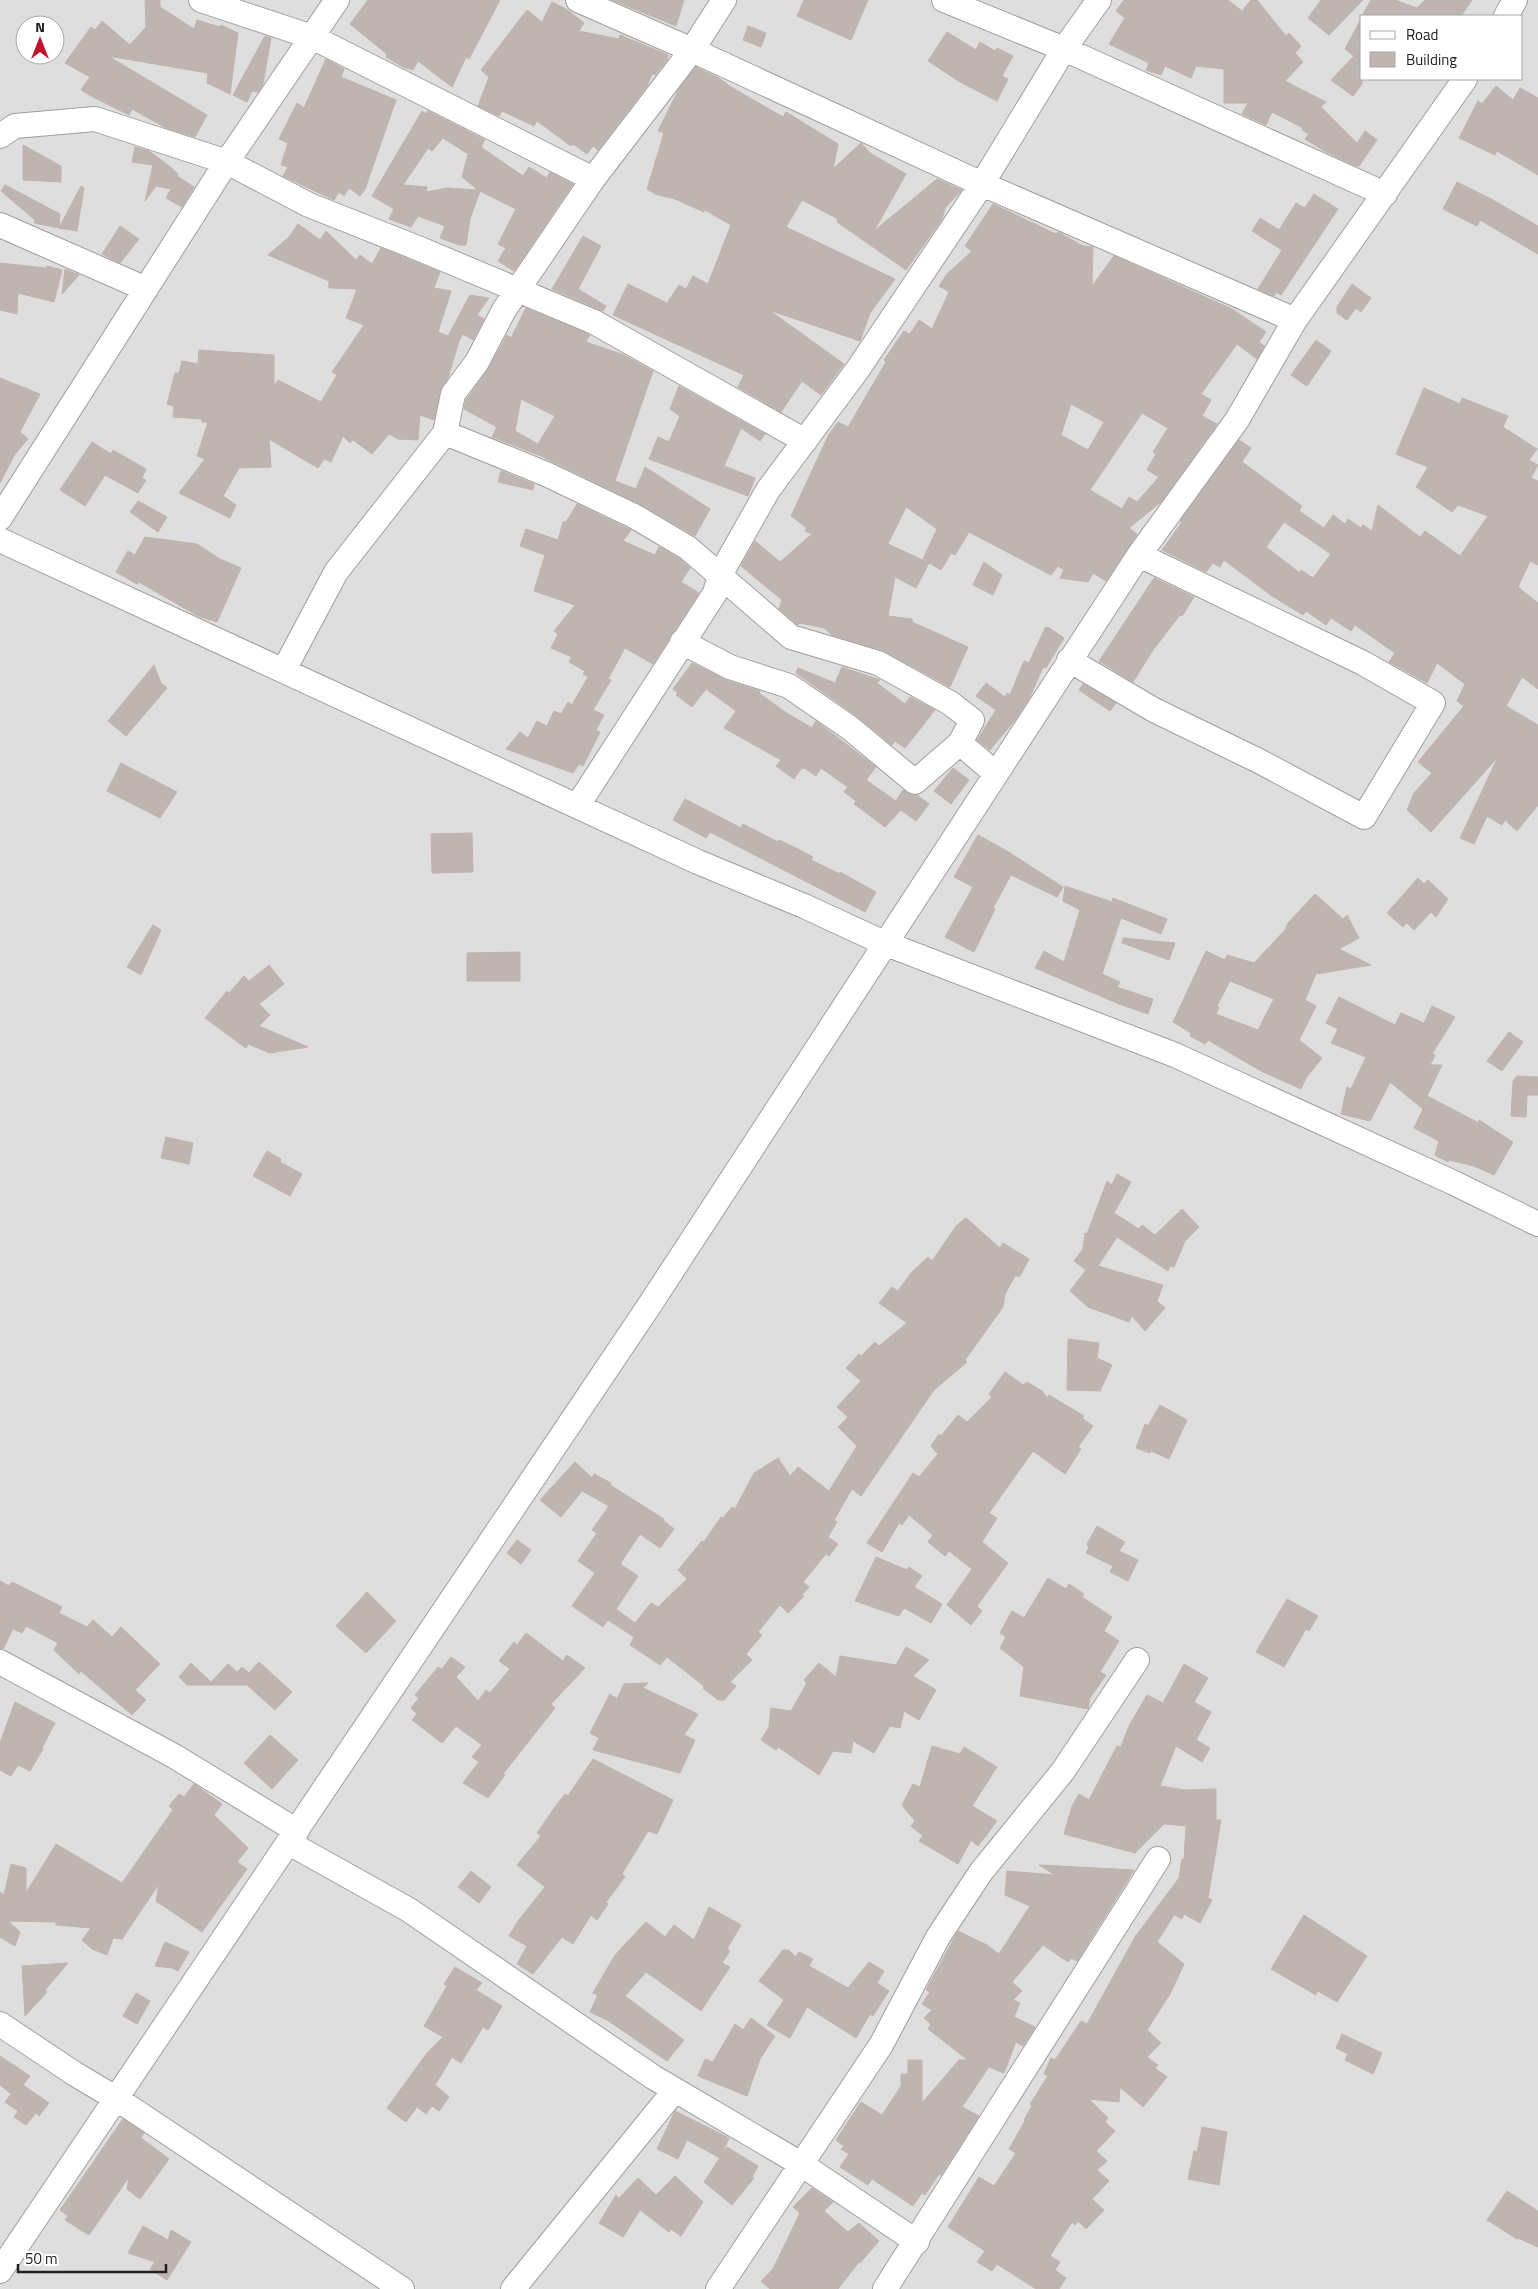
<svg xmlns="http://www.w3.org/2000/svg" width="1538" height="2289" viewBox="0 0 1538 2289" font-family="'Titillium Web',sans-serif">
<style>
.residential{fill:#dfdedf;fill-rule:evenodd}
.building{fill:#beb5b2;stroke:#c2b2ac;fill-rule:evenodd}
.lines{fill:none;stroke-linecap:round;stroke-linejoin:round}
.minor-casing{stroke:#9e9e9e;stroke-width:26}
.minor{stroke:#fff;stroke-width:24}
</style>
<rect width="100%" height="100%" fill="#f1ede9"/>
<path class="residential" d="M0 0H1538V2289H0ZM1362 16H1522V79H1362ZM25 25H55V55H25Z"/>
<path class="building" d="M145 0H160V7L194 29 197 20 220 27 221 25 238 33 230 94 207 83 208 73 108 56 207 115 195 137 166 128 132 109 129 115 95 98 81 90 90 77 65 63 91 27 95 30 102 21 130 45 146 27Z
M368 0H500L469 59 466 57 452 87 418 61 413 70 403 67 386 57 387 54 350 24Z
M612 0H684L676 26Z
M804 0H868L851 40 797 16Z
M1124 0H1228L1242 11 1251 0H1257L1286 36 1289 33 1301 46 1295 53 1303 62 1285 81 1326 102 1321 107 1357 143 1365 131 1377 140 1359 166H1356L1326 152 1305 139 1309 134 1302 130 1303 128 1272 112 1266 125 1242 114 1248 103H1224V69L1196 66 1191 78 1165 66 1161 75 1146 70 1149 63 1109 44 1125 18 1116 11Z
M1321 0H1363L1329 35 1308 18Z
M1371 0H1395L1417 8 1425 0H1472L1461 16H1362Z
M552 2 566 9 584 23 579 31 619 39 620 35 668 55 667 60 655 75 652 74 647 86 598 150 593 146 587 154 573 144 571 146 537 121 534 126 502 111 499 116 478 106 489 77 481 70 527 10 542 22Z
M1362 17V84L1353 96 1331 80 1354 56 1345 49Z
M748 26 766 33 761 47 743 40Z
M947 32 976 50 980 42 995 51 997 48 1013 56 1002 76 1008 79 997 101 960 82 928 61Z
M265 36 271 38 263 84 258 92 252 91 247 102 233 95Z
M326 59 344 69 341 77 396 100 365 189 360 196 349 188 344 196 339 192 334 200 283 176 288 167 281 165 288 143 279 139 297 103 304 108Z
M696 67 719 78 731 87 783 117 786 112 838 144 833 169 861 143 870 153 906 174 874 231 937 179 962 190 945 208 942 219 906 270 837 222 838 219 802 200 786 227 895 279 870 313 860 341 769 310 844 364 821 395 802 381 781 412 738 387 744 375 613 315 628 284 667 303 679 285 686 289 693 276 708 284 731 225 705 210 704 212 675 199 655 194 647 189 664 133 658 131 679 89Z
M1496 86 1513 100 1520 88 1538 98V175L1497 151 1495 155 1459 138 1478 101 1482 104Z
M422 111 426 114 428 111 485 140 481 147 523 176 529 167 547 178 550 172 573 184 514 271 498 261 506 248 498 244 516 209 480 191 470 219 466 245H459L440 238 445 226 418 216 411 227 389 219 394 209 372 196ZM443 138 468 154 462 177 478 190 447 188 426 192 427 187 403 185 428 148 432 151Z
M23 145 61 166V182L23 180Z
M135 147 149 151 173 169 171 168 178 174 177 176 194 187 182 207 166 198 171 189 156 186 145 201 153 165 132 162Z
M1457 182 1493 200 1538 226V254L1480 220 1477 226 1443 209Z
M5 185 60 214 59 228 34 223 35 220 1 191Z
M81 186 84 188 77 231 59 228Z
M1314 194 1338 209 1281 295 1276 292 1274 296 1258 289 1282 250 1252 231 1260 218 1279 230 1296 203 1305 208Z
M993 204 1056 234 1058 232 1083 246 1093 247 1092 286 1114 256 1232 309 1266 332 1259 342 1264 346 1257 359 1237 344 1201 394 1211 400 1202 416 1217 424 1161 502 1129 528 1137 534 1106 581 1093 573 1088 582 1060 578 1064 570 1058 566 1051 575 969 532 955 555 951 553 941 570 923 559 937 529 906 507 888 544 929 563 916 588 895 577 888 616 912 619V622L968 647 950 687 882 650 832 635 824 628 800 623 798 625 779 609 782 600 741 566 755 541 780 562 812 534 805 531 807 528 791 516 829 434 838 422 848 427 886 362 884 360 904 331 910 334 919 320 932 329 949 292 939 286 947 274 972 251 965 246ZM1071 404 1104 422 1088 450 1061 435ZM1142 413 1168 428 1153 452 1156 454 1147 470 1159 477 1137 502 1129 497 1122 509 1090 490Z
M298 224 320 240 326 231 356 260 360 255 372 264 381 248 440 272 434 288 451 291 438 332 448 336 470 295 489 298 477 315 484 319 473 340 463 334 459 341 448 378 440 391 434 420 420 415 418 440 398 439 389 434 372 454 353 440 350 443 343 436 331 462 324 459 318 468 269 439 271 467 239 468 223 496 236 505 230 518 179 493 205 459 197 456 208 422H202V419L173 417 174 406 167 404 175 373H179L182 361 198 364 199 350 274 355V386L278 380 321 402 337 375 332 372 364 325 346 318 357 289 329 288V281L268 255 289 237Z
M120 226 139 239 120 263 102 254Z
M583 236 601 246 578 289 606 306 603 311 552 289Z
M0 263 46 268 47 266 62 270 54 302 18 293 17 314 0 310Z
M65 269 79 275 62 294Z
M1352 284 1371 298 1361 312 1356 308 1347 320 1337 313V307Z
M526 308 588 334 590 335 586 342 624 355 653 371 615 481 636 489 645 467 710 509 695 536 640 504 541 456 492 437 497 427 464 409 466 400 489 368 507 335 511 338ZM521 399 555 416 538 444 515 431Z
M1316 340 1331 351 1307 386 1291 375Z
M0 378 40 394 20 432 28 439 15 454 0 483Z
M679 386 765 434 760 441 741 428 724 466 755 478 748 496 649 459 658 437 669 442 680 416 670 409Z
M1424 388 1460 404 1462 398 1508 416 1503 427 1537 449 1529 460 1538 465 1531 478 1538 481V565L1530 561 1518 587 1538 603V689L1522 677 1506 706 1538 725V805L1517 831 1505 820 1502 825 1487 816 1474 844 1460 838 1498 757 1431 832 1407 810 1414 793 1432 773 1418 762 1464 706 1457 701 1465 684 1437 663 1427 683 1389 662 1395 653 1355 625 1351 631 1331 618 1326 625 1306 611 1303 615 1272 596 1224 560 1220 567 1213 563 1206 572 1162 550 1182 522 1180 521 1239 440 1251 448 1242 462 1302 506 1299 511 1324 528 1333 515 1345 524 1348 519 1361 528 1363 525 1372 531 1378 505 1420 537 1425 531 1460 556 1488 516 1458 505 1452 512 1416 487 1428 467 1396 454ZM1284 522 1331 554 1313 578 1301 570 1300 573 1266 547Z
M92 442 111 454 113 450 146 469 142 478 146 480 138 493 105 475 85 506 60 490Z
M501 471 534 484 533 490 498 482Z
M138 501 167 517 158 532 130 512Z
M577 504 631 530 623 541 655 555 659 547 680 559 690 568 681 582 699 593 653 664 625 648 608 679 611 680 593 710 604 715 596 730 600 732 583 766 579 764 573 773 506 749 520 732 528 738 537 721 547 726 554 711 561 714 568 702 572 705 588 677 583 674 585 671 569 662 572 657 551 648 558 634 554 631 575 605 534 591 545 555 520 546 526 529 558 540 563 522H566Z
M145 537 197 544 220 559 241 568 217 622 198 616 139 582 137 584 116 572 128 551 135 555Z
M984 562 1002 575 993 595 973 585Z
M1154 578 1194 597 1182 616 1180 615 1153 650 1133 682 1099 661Z
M1048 627 1064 638 1046 668 1043 667 1030 697 1015 720 990 750 977 740 996 710 976 696 986 683 1005 697 1007 693 1010 695 1024 661 1029 663 1045 628Z
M692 663 726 680 760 691 759 693 785 712 812 728 816 721 876 767 866 780 896 801 903 790 912 795H917L929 804 916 821 901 810 885 827 854 804 856 801 844 792 848 787 821 768 816 776 804 768 801 769 794 779 776 766 781 760 724 728 736 711 706 689 692 707 676 695 678 693 673 689Z
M154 665 161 683 167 688 126 736 108 721Z
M842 667 880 680 877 683 905 704 910 697 935 710 905 748 895 741 892 745 858 717 796 673 798 668 835 683Z
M1083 684 1116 703 1110 711 1079 690Z
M121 763 177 792 160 818 107 791Z
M953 768 969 780 951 804 934 791Z
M685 799 741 828 743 824 778 842 779 840 796 848 813 857 811 860 840 874V872L876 892 865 912 710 832 706 838 673 820Z
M472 833 473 872 432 873 431 834Z
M978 835 1007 851 1063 887 1057 897 1011 875 993 908 995 909 974 952 945 937 973 887 954 877Z
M1418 878 1424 884 1428 880 1448 899 1436 917 1431 912 1414 930 1407 923 1403 927 1387 913Z
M1065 886 1112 902 1113 898 1167 919 1161 934 1121 918 1102 974 1120 982 1117 987 1153 999 1148 1014 1119 1004 1035 968 1044 951 1064 962 1080 910 1063 901Z
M1315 894 1343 919 1347 915 1359 938 1339 949 1371 965 1316 974 1305 1000 1316 1006 1299 1040 1322 1058 1306 1078 1301 1089 1261 1071 1208 1040 1205 1044 1190 1036 1191 1033 1173 1022 1206 951 1225 960 1227 955 1254 963 1285 930 1288 923ZM1230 981 1274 999 1258 1030 1216 1014 1219 1008 1217 1006Z
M153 925 161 930 141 975 127 967Z
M1123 938 1175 943 1169 960 1122 943Z
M520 952V981H467V953Z
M269 965 284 984 259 1004 270 1015 259 1026 308 1047 270 1053 248 1044 246 1048 205 1018 227 991 229 993 244 976 249 981Z
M1339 997 1395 1025 1401 1013 1424 1023 1432 1006 1455 1017 1432 1054 1435 1055 1430 1065H1442L1427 1096 1479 1123V1120L1513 1142 1494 1175 1474 1166 1449 1160 1448 1162 1435 1155 1439 1141 1414 1128 1423 1109 1390 1082 1370 1121 1341 1114 1347 1087 1351 1089 1366 1057 1331 1043 1338 1029 1326 1023Z
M1509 1032 1523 1042 1502 1071 1487 1061Z
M1517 1076 1538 1077V1095H1527L1526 1117 1511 1116 1513 1081Z
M166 1137 193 1143 189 1164 161 1158Z
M267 1151 281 1159 280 1162 302 1174 290 1196 253 1176Z
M1117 1174 1131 1182 1114 1213 1139 1229 1142 1225 1155 1235 1182 1209 1199 1227 1185 1241 1174 1267 1170 1266 1168 1271 1117 1237 1098 1266 1163 1285 1157 1301 1165 1308 1145 1331 1132 1316 1129 1322 1088 1307 1070 1291 1086 1270 1074 1261 1083 1249 1085 1233 1087 1234 1107 1181 1112 1185Z
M966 1218 1000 1248 1003 1243 1029 1259 1020 1276H1015L1005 1294 1003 1307 965 1360 967 1362 934 1390 861 1496 852 1489 834 1520 837 1522 828 1537 838 1544 829 1556 826 1554 803 1582 809 1587 802 1595 804 1596 788 1613 780 1605 758 1632 762 1635 746 1654 752 1660 730 1682 736 1686 724 1700H718L703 1688 704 1686 667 1657 660 1665 630 1645 634 1637 608 1620 603 1627 572 1606 595 1573 578 1561 597 1533 592 1530 609 1506 582 1491 561 1517 540 1500 575 1462 592 1478 594 1474 611 1483 610 1485 664 1519 663 1520 674 1529 660 1548 640 1534 620 1564 638 1576 616 1609 635 1623 651 1603 658 1607 687 1579 678 1570 702 1541 704 1542 721 1517 723 1518 732 1507 735 1509 754 1473 778 1458 790 1476 798 1467 829 1491 857 1446 838 1427 848 1417 837 1407 861 1381 846 1368 859 1354 861 1356 875 1342 879 1346 907 1323 879 1303 892 1287 898 1291 911 1273 928 1257 932 1261 957 1225Z
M1068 1339 1099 1343 1097 1358 1112 1365 1100 1391 1067 1390Z
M1005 1372 1023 1385 1027 1382 1042 1391 1047 1398 1049 1395 1084 1416 1082 1418 1093 1426 1078 1447 1081 1449 1065 1474 1033 1451 989 1513 997 1518 982 1542 1008 1563 977 1606 982 1611 971 1625 947 1605 972 1569 949 1551 945 1556 928 1542 933 1535 909 1515 902 1525 899 1523 882 1552 867 1543 913 1473 919 1477 938 1454 931 1446 939 1434 941 1436 958 1415 967 1422 992 1397 989 1394Z
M1160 1405 1187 1420 1169 1459 1151 1451 1150 1453 1136 1448 1145 1424 1148 1426Z
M1097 1526 1125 1542 1119 1551 1138 1560 1128 1581 1110 1572 1113 1566 1086 1553 1089 1547 1087 1544Z
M517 1540 531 1550 521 1564 507 1553Z
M876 1557 907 1570 909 1567 922 1576 914 1587 942 1604 931 1623 904 1608 899 1616 855 1601Z
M1048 1578 1066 1589 1069 1584 1084 1594 1082 1597 1112 1617 1104 1631 1119 1641 1100 1672 1106 1675 1090 1698 1088 1709 1020 1696 1024 1667 1000 1648 1006 1637 1000 1633 1012 1611 1024 1618Z
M0 1581 9 1586 12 1582 62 1607 59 1613 87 1627 93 1620 112 1637 121 1627 160 1664 135 1690 146 1700 132 1715 81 1671 79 1674 54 1650 58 1643 26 1626 22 1633 13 1629 3 1649 0 1648Z
M367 1592 396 1621 366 1653 336 1626Z
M1287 1599 1318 1616 1309 1631 1306 1629 1284 1667 1256 1652Z
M526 1633 563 1661 567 1655 585 1668 551 1704 555 1708 503 1774 505 1775 488 1798 463 1783 479 1762 472 1757 482 1745 456 1726 442 1743 412 1720 417 1714 411 1708 419 1698 415 1695 438 1667 442 1669 451 1657 465 1667 456 1677 478 1701 486 1690 490 1693 510 1669 499 1661 514 1642 517 1645Z
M906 1647 929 1660 913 1676 936 1690 919 1720 904 1711 900 1728 890 1726 874 1753 853 1741 851 1753 833 1751 819 1775 778 1747 776 1750 761 1740 769 1727 771 1708 791 1711 807 1683 804 1680 819 1663 836 1677 840 1656 896 1665Z
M259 1662 292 1692 275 1710 247 1685H187L179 1677 191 1663 211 1682 228 1664 237 1672 242 1667 249 1673Z
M1184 1664 1208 1678 1194 1702 1211 1712 1196 1740 1210 1748 1202 1762 1176 1746 1160 1786 1185 1790 1216 1789V1820H1221L1208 1898 1212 1900 1200 1923 1184 1914 1182 1919 1174 1915 1157 1942 1184 1964 1170 1994 1147 2030 1161 2043 1147 2057 1158 2065 1155 2068 1167 2077 1143 2107 1120 2087 1119 2102 1089 2099 1108 2118 1105 2122 1115 2131 1096 2151 1107 2161 1097 2170 1109 2181 1092 2199 1104 2210 1086 2229 1078 2221 1075 2225 1072 2222 1050 2256 1060 2262 1055 2270 1066 2278 1059 2289H1036L997 2264 992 2271 977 2262 985 2251 948 2227 979 2177 994 2186 1016 2153 1009 2149 1025 2121 1024 2120 1032 2106 1030 2104 1048 2076 1044 2074 1051 2058 1055 2060 1081 2021 1087 2024 1135 1937 1179 1878 1182 1859 1184 1860 1186 1826 1164 1824 1135 1853 1064 1834 1072 1806 1079 1794 1089 1800 1117 1746 1121 1747 1129 1726 1147 1695 1163 1703Z
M648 1683 643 1688 698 1714 684 1735 695 1740 680 1773 593 1750 599 1738 590 1733 610 1694 617 1699 624 1684Z
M15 1702 55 1723 42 1748 43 1749 30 1771 18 1765 11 1776 0 1770V1743Z
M270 1735 298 1760 272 1789 244 1763Z
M932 1746 960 1754 964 1747 997 1767 972 1806 997 1821 978 1846 971 1840 958 1864 919 1841 923 1836 911 1826 915 1821 902 1805 913 1784 920 1787Z
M593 1759 673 1800 657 1834 648 1831 622 1874 625 1877 606 1902 608 1904 597 1920 591 1915 573 1944 562 1937 533 1974 517 1964 527 1946 509 1936 518 1921 545 1887 517 1865 541 1836 537 1833 555 1807 565 1794 568 1796Z
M194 1784 222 1804 214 1815 248 1848 237 1862 247 1869 202 1932 156 1901 159 1884 122 1939 113 1938 107 1955 92 1949 82 1940 91 1928 56 1925V1922L8 1921 20 1932 15 1946 0 1937V1892L4 1895 11 1864 26 1868V1893L56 1844 122 1883 173 1810 169 1806 179 1794 184 1797Z
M1039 1865 1134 1870 1077 1961 1071 1958 1068 1962 1043 1945 1012 1982 1022 1991 1013 2000 1020 2003 1014 2017 1035 2027 1023 2046 1016 2042 1004 2073 989 2067 962 2107 979 2116 941 2175 939 2174 925 2195 922 2193 913 2206 872 2179 868 2185 840 2167 849 2154 841 2149 844 2146 836 2140 861 2102 882 2115 901 2086V2074H908V2060H922V2103L959 2060H968L928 2029 931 2024 924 2018 932 2010 922 2004 930 1992 926 1990 958 1931 987 1945 999 1954 1030 1906 1005 1895 1007 1871 1055 1875Z
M471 1871 491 1887 479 1903 458 1887Z
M709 1907 741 1925 727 1949 730 1951 722 1963 730 1967 701 2011 646 1972 625 1996 684 2040 667 2061 607 2020 590 2012 598 1995 593 1993 615 1955 646 1922 665 1937 674 1925 694 1940Z
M1304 1915 1367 1956 1337 2002 1318 1991 1316 1995 1271 1969Z
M165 1942 189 1952 178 1971 172 1968 155 1966Z
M783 1950H789L796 1957 799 1952 813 1959 809 1966 848 1988 869 1962 884 1971 877 1983 889 1991 873 2016 870 2014 856 2038 807 2007 790 2038 767 2025 784 2000 759 1981Z
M68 1963 45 1990 47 1992 25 2016 22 1966Z
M455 1967 482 1983 476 1990 502 2006 488 2030 483 2027 461 2063 452 2057 435 2085 449 2097 439 2111 432 2106 426 2114 417 2107 406 2122 387 2108 427 2053 443 2037 424 2026 447 1986 444 1984Z
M136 1993 150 2001 137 2024 123 2016Z
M751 2018 775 2036 760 2059 747 2096 698 2076 705 2059 713 2062 735 2024 743 2030Z
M1342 2034 1382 2053 1373 2074 1345 2060 1348 2054 1336 2048Z
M0 2056 30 2076 23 2085 49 2103 39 2116 36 2113 26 2125 14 2117 18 2111 5 2102 11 2094 0 2085Z
M675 2111 729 2138 720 2158 687 2140 678 2159 657 2149Z
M123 2119 144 2133 141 2138 169 2159 140 2199 127 2189 129 2177 89 2235 65 2220 68 2216 60 2210Z
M1202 2127 1227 2132 1219 2185 1188 2179 1194 2151 1197 2152Z
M727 2147 758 2166 752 2177 754 2178 732 2205 704 2182Z
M675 2176 703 2202 681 2236 671 2229 669 2232 640 2210 623 2237 599 2223 616 2195 619 2198 638 2178 656 2195Z
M812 2188 833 2202 824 2211 848 2232 859 2223 879 2241 860 2263 859 2262 838 2289H770L761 2281 773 2269 800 2213 793 2207Z
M1507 2191 1538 2211V2247L1518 2238 1517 2239 1487 2220Z
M143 2226 168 2240 171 2230 191 2242 167 2280 150 2269 155 2262 128 2253Z"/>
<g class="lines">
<g class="minor-casing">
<path id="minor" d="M201 0 312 37 593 179
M578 0 692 50 724 0
M944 0 1064 49 1385 194
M1506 16 1515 0
M0 136 15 126 95 119 227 162 309 205 420 249 594 322 805 441
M0 225 146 289
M445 433 546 474 634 516 688 548 791 637 878 663 950 703 972 720 960 743 995 773
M0 518 224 166 337 0
M0 540 698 862 804 906 884 943 1175 1055 1454 1183 1538 1224
M682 642 730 667 789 686 850 728 915 782 960 743
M1069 660 1154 710 1259 761 1364 817 1433 703 1363 663 1139 555
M284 670 336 572 445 433 453 394 477 362 504 310 593 179 692 50 982 184 1295 320
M578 805 715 593 720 575 768 490 858 369 982 184 1064 49 1099 0
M0 1662 174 1756 297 1831
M289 1843 409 1910 653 2077 801 2164 917 2242
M0 2024 75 2074 117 2099 402 2289
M0 2271 649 1306 1139 555 1237 420 1295 320 1465 79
M513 2289 675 2090
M718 2289 881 2045 938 1937 981 1872 1063 1771 1137 1660
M885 2289 1158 1859"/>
</g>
<use href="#minor" class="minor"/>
</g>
<rect x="1360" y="15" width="162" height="65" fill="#ffffff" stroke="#a6a6a6"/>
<rect x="1370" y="31" width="25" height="8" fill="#ffffff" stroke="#a6a6a6"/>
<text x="1406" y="40" font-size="15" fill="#212121">Road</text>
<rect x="1370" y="52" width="25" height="15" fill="#beb5b2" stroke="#a6a6a6"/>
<text x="1406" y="65" font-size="15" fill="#212121">Building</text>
<g transform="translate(40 40)"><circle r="24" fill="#ffffff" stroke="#a6a6a6"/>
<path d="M0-4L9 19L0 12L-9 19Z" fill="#c2112f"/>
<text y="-8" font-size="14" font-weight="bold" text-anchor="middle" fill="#212121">N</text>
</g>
<path d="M18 2264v8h148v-8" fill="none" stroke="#212121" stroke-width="2.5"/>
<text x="25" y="2264" font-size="15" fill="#212121" stroke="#ffffff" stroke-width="4" paint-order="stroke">50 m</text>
</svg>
